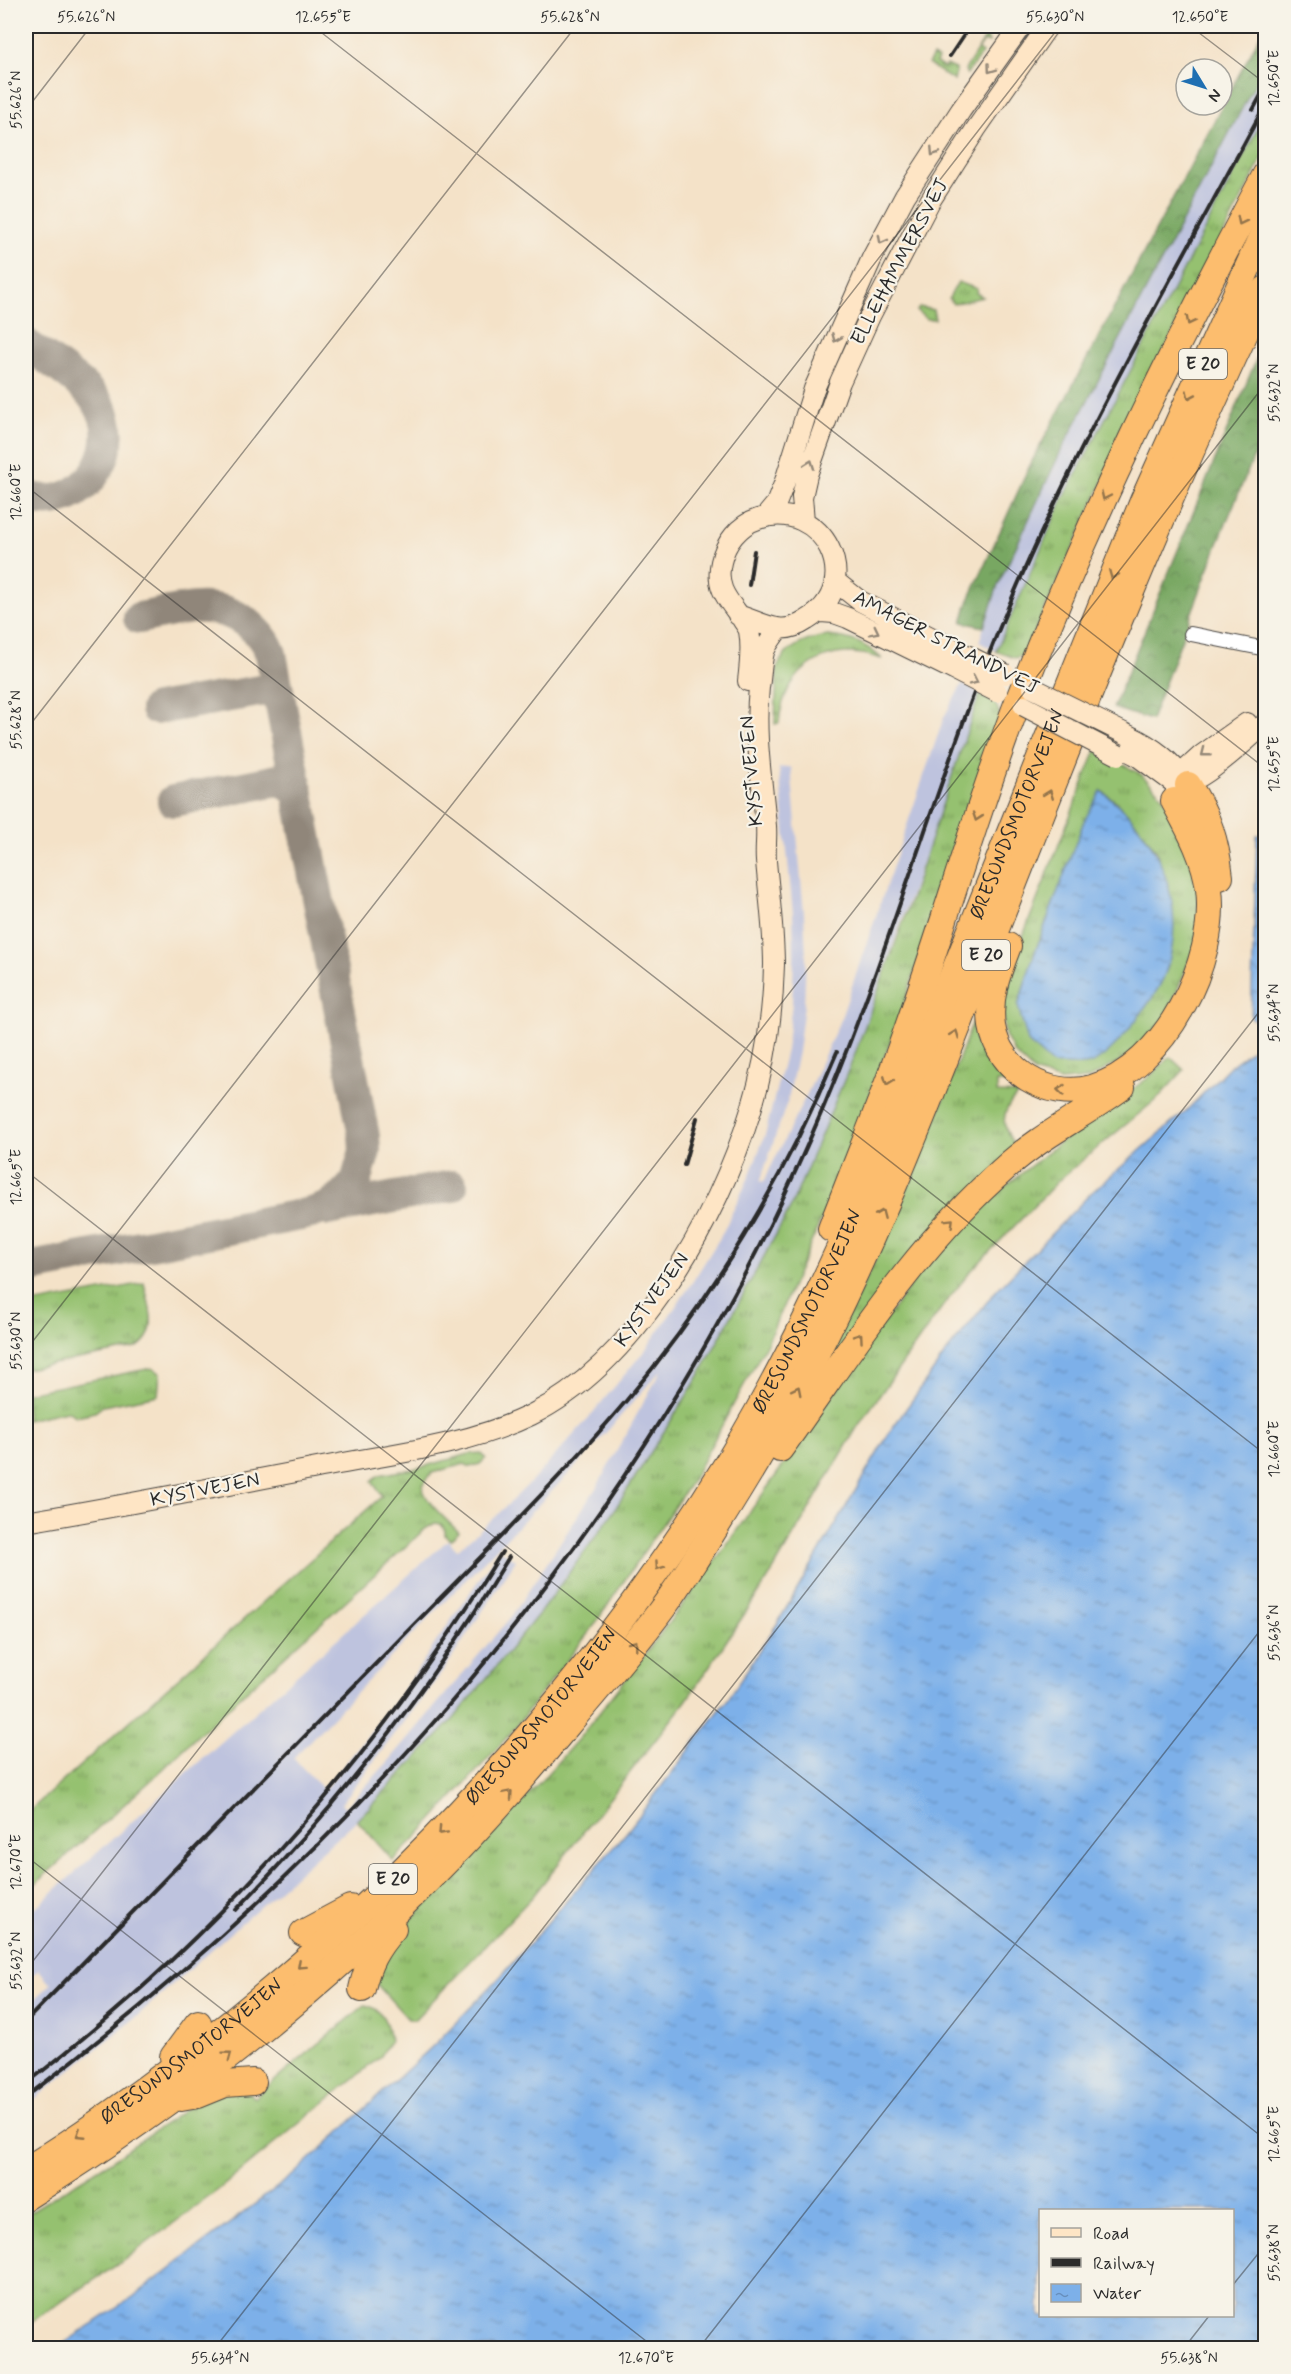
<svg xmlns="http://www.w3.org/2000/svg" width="1291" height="2374" viewBox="0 0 1291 2374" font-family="Mynerve,sans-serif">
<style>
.railway{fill:#bec3de;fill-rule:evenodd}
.grass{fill:url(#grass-tufts);stroke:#60764d;stroke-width:1.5;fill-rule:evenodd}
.forest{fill:url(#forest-crowns);stroke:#526946;stroke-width:1.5}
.water{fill:url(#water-ripples);stroke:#546e8a;stroke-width:1.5;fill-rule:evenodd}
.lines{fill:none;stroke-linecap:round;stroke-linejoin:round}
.taxiway{stroke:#90867a;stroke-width:32}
.street-casing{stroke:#494643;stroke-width:16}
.secondary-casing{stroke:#494643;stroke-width:22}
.highway-casing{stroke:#494643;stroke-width:28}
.street{stroke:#fff;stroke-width:14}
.secondary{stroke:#fee5c5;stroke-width:20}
.highway{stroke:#fcbd6e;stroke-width:26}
.rail{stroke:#2b2b2b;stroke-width:4}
.secondary-bridge-casing{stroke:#494643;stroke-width:22;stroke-linecap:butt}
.secondary-bridge{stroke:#fee5c5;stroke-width:20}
.oneway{stroke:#948878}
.oneway2{stroke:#94744c}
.ticks{fill:none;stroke:#2b2b2b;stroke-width:1.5;stroke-opacity:0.45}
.labels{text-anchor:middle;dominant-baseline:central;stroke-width:4.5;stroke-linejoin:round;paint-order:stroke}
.shield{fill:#f7f3e8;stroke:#686764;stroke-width:1.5}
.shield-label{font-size:18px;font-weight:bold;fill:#2b2b2b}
.street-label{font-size:20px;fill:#2b2b2b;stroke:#f7f3e8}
.neatline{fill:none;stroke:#2b2b2b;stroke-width:2}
.ticks-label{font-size:15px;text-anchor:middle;fill:#2b2b2b}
</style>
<defs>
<pattern id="grass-tufts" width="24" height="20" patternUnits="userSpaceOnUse" patternTransform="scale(1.5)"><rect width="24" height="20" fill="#95c16f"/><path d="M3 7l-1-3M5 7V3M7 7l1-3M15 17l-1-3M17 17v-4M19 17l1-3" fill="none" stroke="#7a9d5b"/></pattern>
<pattern id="forest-crowns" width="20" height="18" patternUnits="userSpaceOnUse" patternTransform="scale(1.5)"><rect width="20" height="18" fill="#78a762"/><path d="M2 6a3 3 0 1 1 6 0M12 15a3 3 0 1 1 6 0" fill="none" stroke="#638851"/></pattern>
<pattern id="water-ripples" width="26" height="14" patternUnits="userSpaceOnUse" patternTransform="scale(1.5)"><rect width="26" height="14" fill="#7db0e9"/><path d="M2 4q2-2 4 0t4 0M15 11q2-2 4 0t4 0" fill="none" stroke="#678fbd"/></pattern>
</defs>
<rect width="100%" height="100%" fill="#f7f3e8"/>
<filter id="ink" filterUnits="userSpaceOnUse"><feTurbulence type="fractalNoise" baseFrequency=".0167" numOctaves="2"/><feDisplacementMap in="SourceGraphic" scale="12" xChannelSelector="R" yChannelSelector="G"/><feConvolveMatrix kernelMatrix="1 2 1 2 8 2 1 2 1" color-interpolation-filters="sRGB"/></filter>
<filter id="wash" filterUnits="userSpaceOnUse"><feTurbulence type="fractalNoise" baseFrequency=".008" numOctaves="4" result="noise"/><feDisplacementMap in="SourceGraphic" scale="24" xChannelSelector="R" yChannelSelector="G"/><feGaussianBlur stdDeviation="1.35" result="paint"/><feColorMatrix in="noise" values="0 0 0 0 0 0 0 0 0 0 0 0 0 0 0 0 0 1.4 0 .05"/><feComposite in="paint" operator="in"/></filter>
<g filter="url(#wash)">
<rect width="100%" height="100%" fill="#f4e2c8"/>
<path class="railway" d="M1265 65V115L1062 501 996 651 979 642 998 585 1060 453Z
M962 684 980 693 975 712 853 1059 791 1207 696 1381 610 1517 541 1611 452 1721 357 1820 137 2016 26 2106V2008L51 1984 39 1970 26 1979V1916L448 1540 457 1550 498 1514 533 1480 586 1421 646 1349 690 1286 721 1236 749 1177 765 1135 786 1050 792 1003 794 958 793 914 779 768 791 767 804 913 806 958 804 1005 798 1052 788 1099 760 1182 764 1181 809 1090 841 1018 944 717ZM662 1369 598 1485 514 1613 389 1761 345 1808 341 1804 444 1670 516 1560 499 1550 396 1701 324 1790 293 1758 580 1462Z"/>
<path class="grass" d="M986 36 989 43 984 41 978 50 982 53 967 74 965 70Z
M933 56 938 59 936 63 944 68 947 65 956 70 954 81 928 64Z
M1265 115V153L1154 370 1024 655 1015 658 996 651 1062 501Z
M958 282 977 289 976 293 983 297 953 304 949 298Z
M919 307 933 310 935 319H926L917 311Z
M828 636C852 638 865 643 882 659 830 640 784 667 779 723L775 724 777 668C785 646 807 639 828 636Z
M980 693C993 700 999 705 1001 720L956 839 903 1008 835 1188 767 1343 691 1482 593 1627 509 1735 429 1824 393 1861 357 1820 452 1721 541 1611 610 1517 696 1381 791 1207 853 1059 902 925Z
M1096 750 1141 774 1164 798 1199 882 1198 940 1165 1019 1128 1057 1088 1079 1060 1081 1034 1072 1015 1054 1005 1035 1002 1006 1006 979ZM1102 791 1117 802 1137 824 1157 852 1173 934 1167 969 1152 998 1018 1006 1034 955 1084 822Z
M987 983 990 984 974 1029 983 1033 1025 1083 997 1082V1093L1018 1094C997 1116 1003 1126 1017 1150L802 1404C823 1364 844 1323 864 1283 912 1186 950 1084 987 983Z
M1170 1057 1184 1070 1158 1098 1061 1178 971 1271 945 1303 858 1426 768 1579 686 1701 533 1896 414 2020 408 2019 371 1978 394 1937 505 1821 580 1737 640 1661 715 1561 794 1450 866 1346 920 1273 989 1200 1055 1146 1149 1077Z
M144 1283C149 1306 161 1333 136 1348L26 1369V1305Z
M152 1368 160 1373 158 1395 103 1406 95 1412 76 1416 67 1411 26 1420V1393Z
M481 1453 486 1458 480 1464 470 1467 465 1464 432 1473 422 1485C425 1503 446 1519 459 1532L450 1540 445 1535V1530L441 1524 435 1523 425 1529 196 1737 156 1776 26 1892V1814L382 1496 372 1481 379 1475 418 1468 469 1454Z
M365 2005C383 2008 388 2025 390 2041L381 2056 218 2190 120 2263 26 2325V2214L105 2165 199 2100 243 2087 254 2098Z"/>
<path class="forest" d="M1265 26V65L1060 453 998 585 984 627 962 622 968 602 1030 465Z
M1265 338V430L1224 528 1151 720 1113 708Z"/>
<path class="water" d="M1101 791C1157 831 1188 901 1167 968 1162 985 1150 1002 1139 1016 1129 1030 1107 1058 1090 1064 1080 1067 1064 1064 1053 1065L1028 1042 1018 1006 1034 955 1084 821Z
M1257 835H1266L1265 1025 1251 1018Z
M1265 1047V2348H57L133 2297 293 2175 435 2044 501 1976 626 1833 728 1699 777 1624 891 1430 943 1357 995 1292 1091 1193 1187 1110 1229 1067 1253 1049ZM1040 2210H1232V2316H1040Z"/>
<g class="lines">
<path class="taxiway" d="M26 344C50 362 97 388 105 418 119 462 72 518 26 495
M156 709 265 690 277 696 280 704
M173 801 278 780 290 784 298 794
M327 1210 452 1186
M26 1268 311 1213 328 1207 343 1196 356 1182 365 1151 364 1136 271 654C266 640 258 631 246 622 210 597 178 611 139 618"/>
</g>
</g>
<g filter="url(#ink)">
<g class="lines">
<g class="street-casing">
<path id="street" d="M1191 634 1266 649"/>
</g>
<g class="secondary-casing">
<path id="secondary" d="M766 516 776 504 784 484 814 389 872 258 905 196 961 110 1021 26
M804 521 802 497 807 475 840 382 870 316 930 201 976 129 1048 26
M835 581 860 601 960 652
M821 612 834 613 848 618 952 669
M738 615C751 619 764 626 777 628 788 630 798 626 807 620 867 585 823 497 758 519 739 525 725 543 721 562 715 588 728 600 742 619 744 623 748 627 749 631 752 646 750 665 748 681
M1128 735C1154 747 1171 761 1188 784
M1122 748 1136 755 1177 785C1198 787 1248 738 1266 723
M1175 795 1180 775 1202 755 1247 723
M26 1522C127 1505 227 1485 328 1466 396 1453 469 1445 531 1415 636 1363 718 1219 751 1110 765 1065 773 1013 774 965 774 930 769 896 766 861 765 849 767 838 766 826 762 779 754 734 759 687 761 676 761 663 764 652 767 643 774 637 778 628"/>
</g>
<g class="highway-casing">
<g id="highway">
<path d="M1188 785C1208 815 1216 841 1220 877"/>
<path d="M1008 946C998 972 988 997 992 1026 999 1071 1048 1100 1092 1088 1165 1068 1218 961 1209 889 1205 857 1189 829 1174 801"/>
<path d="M831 1229C856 1163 884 1097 907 1030 945 922 976 811 1017 704 1087 522 1174 346 1266 174"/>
<path d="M780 1449C851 1350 913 1249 1005 1168 1040 1136 1084 1115 1122 1087"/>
<path d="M303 1933 350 1908"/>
<path d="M362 1989C367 1965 376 1948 393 1929"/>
<path d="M173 2057 198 2023"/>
<path d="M181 2098 198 2095 225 2084 253 2082"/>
<path id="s1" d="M26 2170C83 2135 138 2095 191 2054 405 1891 589 1688 730 1459 787 1365 833 1265 877 1164L1143 501 1266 227"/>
<path d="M26 2197C174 2105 315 1996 437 1871 484 1824 527 1774 569 1723 602 1684 635 1646 665 1605 679 1586 691 1566 704 1546 733 1500 762 1454 788 1406 873 1253 934 1087 998 924 1082 710 1166 496 1266 289"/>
</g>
</g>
<use href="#street" class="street"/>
<use href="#secondary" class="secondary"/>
<use href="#highway" class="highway"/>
<path class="rail" d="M950 56 970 26
M1253 110 1266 86
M749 585 754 551
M684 1165 697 1118
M236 1910C341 1803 432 1685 509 1557
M26 2021C149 1894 274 1769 397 1642 474 1563 554 1486 626 1401 713 1297 785 1178 837 1052
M26 2084C216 1938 376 1757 502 1552
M26 2097C316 1877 560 1616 734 1294 786 1199 829 1100 866 999 909 883 945 764 991 649 1066 460 1170 282 1266 103"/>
<g class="secondary-bridge-casing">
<path id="secondary-bridge" d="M960 652 1005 674
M952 669 997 692
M1033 688 1128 735
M1024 706 1118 755"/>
</g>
<use href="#secondary-bridge" class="secondary-bridge"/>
</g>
<defs><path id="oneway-chevron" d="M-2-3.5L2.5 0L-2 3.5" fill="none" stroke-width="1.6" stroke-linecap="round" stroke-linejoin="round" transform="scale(1.5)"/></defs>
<g class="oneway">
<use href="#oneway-chevron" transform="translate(991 69) rotate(126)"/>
<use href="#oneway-chevron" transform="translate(934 152) rotate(123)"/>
<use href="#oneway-chevron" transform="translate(882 240) rotate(118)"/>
<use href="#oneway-chevron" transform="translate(836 338) rotate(113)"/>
<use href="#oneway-chevron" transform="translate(810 464) rotate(-70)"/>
<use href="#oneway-chevron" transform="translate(875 631) rotate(27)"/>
<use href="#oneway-chevron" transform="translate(974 681) rotate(26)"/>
<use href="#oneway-chevron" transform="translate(1205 753) rotate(142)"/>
</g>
<g class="oneway2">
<use href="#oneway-chevron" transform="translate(1241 221) rotate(117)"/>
<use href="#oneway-chevron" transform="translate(1190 321) rotate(117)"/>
<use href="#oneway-chevron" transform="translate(1190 395) rotate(114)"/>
<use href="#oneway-chevron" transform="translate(1105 496) rotate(115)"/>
<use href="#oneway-chevron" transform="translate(1113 575) rotate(112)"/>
<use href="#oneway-chevron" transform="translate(1049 794) rotate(-69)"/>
<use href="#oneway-chevron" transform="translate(977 817) rotate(109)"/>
<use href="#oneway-chevron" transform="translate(955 1034) rotate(-69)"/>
<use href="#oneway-chevron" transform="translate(888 1081) rotate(111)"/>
<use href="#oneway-chevron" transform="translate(1061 1090) rotate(-174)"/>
<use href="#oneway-chevron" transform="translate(881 1214) rotate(-67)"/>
<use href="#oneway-chevron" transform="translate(950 1222) rotate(-45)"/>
<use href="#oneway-chevron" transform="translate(859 1337) rotate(-55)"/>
<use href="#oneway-chevron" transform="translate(797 1390) rotate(-63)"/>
<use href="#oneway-chevron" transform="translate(659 1566) rotate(125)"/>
<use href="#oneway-chevron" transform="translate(634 1644) rotate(-52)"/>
<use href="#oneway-chevron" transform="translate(509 1794) rotate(-49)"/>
<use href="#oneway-chevron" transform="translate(442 1831) rotate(133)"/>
<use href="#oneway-chevron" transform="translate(301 1965) rotate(138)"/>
<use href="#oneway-chevron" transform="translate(228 2055) rotate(-37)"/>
<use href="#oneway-chevron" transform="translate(80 2134) rotate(147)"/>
</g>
</g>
<path class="ticks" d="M313 26 1266 769M1190 26 1266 84M26 110 91 26M26 486 1266 1455M26 730 576 26M26 1171 1266 2140M26 1350 1060 26M26 1856 655 2348M26 1970 1266 383M1232 2286 1266 2244M215 2348 1266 1003M699 2348 1266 1623M1184 2348 1209 2316"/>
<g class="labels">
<g class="shield">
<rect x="1179" y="349" width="48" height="30" rx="4.5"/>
<rect x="962" y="940" width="48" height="30" rx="4.5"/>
<rect x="369" y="1864" width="48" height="30" rx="4.5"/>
</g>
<g class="shield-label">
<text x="1203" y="364">E 20</text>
<text x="986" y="955">E 20</text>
<text x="393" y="1879">E 20</text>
</g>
<g class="street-label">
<text transform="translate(900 262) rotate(-62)">ELLEHAMMERSVEJ</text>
<text transform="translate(946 643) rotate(27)">AMAGER STRANDVEJ</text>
<text transform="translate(752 771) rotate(-95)">KYSTVEJEN</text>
<text stroke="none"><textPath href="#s1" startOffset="1716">ØRESUNDSMOTORVEJEN</textPath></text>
<text transform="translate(652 1300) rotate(-54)">KYSTVEJEN</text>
<text stroke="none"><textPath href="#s1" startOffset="1176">ØRESUNDSMOTORVEJEN</textPath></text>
<text transform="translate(205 1490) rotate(-11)">KYSTVEJEN</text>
<text stroke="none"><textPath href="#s1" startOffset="690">ØRESUNDSMOTORVEJEN</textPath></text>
<text stroke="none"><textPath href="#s1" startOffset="204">ØRESUNDSMOTORVEJEN</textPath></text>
</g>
</g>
<rect width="1291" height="2374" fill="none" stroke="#f7f3e8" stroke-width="66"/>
<rect x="1039" y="2209" width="195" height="108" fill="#f7f3e8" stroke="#a5a39c" stroke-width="1.5"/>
<rect x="1051" y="2228" width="30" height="9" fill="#fee5c5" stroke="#a5a39c" stroke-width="1.5"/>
<text x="1093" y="2239" font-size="18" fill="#2b2b2b">Road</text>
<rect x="1051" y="2258" width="30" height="9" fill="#2b2b2b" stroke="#a5a39c" stroke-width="1.5"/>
<text x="1093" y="2269" font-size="18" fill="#2b2b2b">Railway</text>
<rect x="1051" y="2284" width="30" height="18" fill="url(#water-ripples)" stroke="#a5a39c" stroke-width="1.5"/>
<text x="1093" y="2299" font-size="18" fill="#2b2b2b">Water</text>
<g transform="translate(1204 87) rotate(128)"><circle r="28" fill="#f7f3e8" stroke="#a5a39c" stroke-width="1.5"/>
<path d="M0-4.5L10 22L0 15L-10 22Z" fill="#1f6fb2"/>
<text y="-9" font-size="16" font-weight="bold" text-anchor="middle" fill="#2b2b2b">N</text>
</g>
<rect x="33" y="33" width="1225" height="2308" class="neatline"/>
<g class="ticks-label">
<text x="86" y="22">55.626°N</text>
<text x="323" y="22">12.655°E</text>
<text x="570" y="22">55.628°N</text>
<text x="1055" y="22">55.630°N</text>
<text x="1200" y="22">12.650°E</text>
<text transform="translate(1274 78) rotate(-90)" y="5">12.650°E</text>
<text transform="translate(16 100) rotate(-90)" y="5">55.626°N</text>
<text transform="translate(1274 393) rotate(-90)" y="5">55.632°N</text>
<text transform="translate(16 492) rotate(-90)" y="5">12.660°E</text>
<text transform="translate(16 720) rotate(-90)" y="5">55.628°N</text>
<text transform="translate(1274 764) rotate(-90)" y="5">12.655°E</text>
<text transform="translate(1274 1013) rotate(-90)" y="5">55.634°N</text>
<text transform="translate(16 1177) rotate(-90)" y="5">12.665°E</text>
<text transform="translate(16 1341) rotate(-90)" y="5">55.630°N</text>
<text transform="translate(1274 1449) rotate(-90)" y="5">12.660°E</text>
<text transform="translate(1274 1633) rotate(-90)" y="5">55.636°N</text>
<text transform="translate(16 1862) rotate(-90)" y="5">12.670°E</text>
<text transform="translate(16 1961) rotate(-90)" y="5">55.632°N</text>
<text transform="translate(1274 2134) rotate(-90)" y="5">12.665°E</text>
<text transform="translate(1274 2253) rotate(-90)" y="5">55.638°N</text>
<text x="220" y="2363">55.634°N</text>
<text x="646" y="2363">12.670°E</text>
<text x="1189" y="2363">55.638°N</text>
</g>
</svg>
